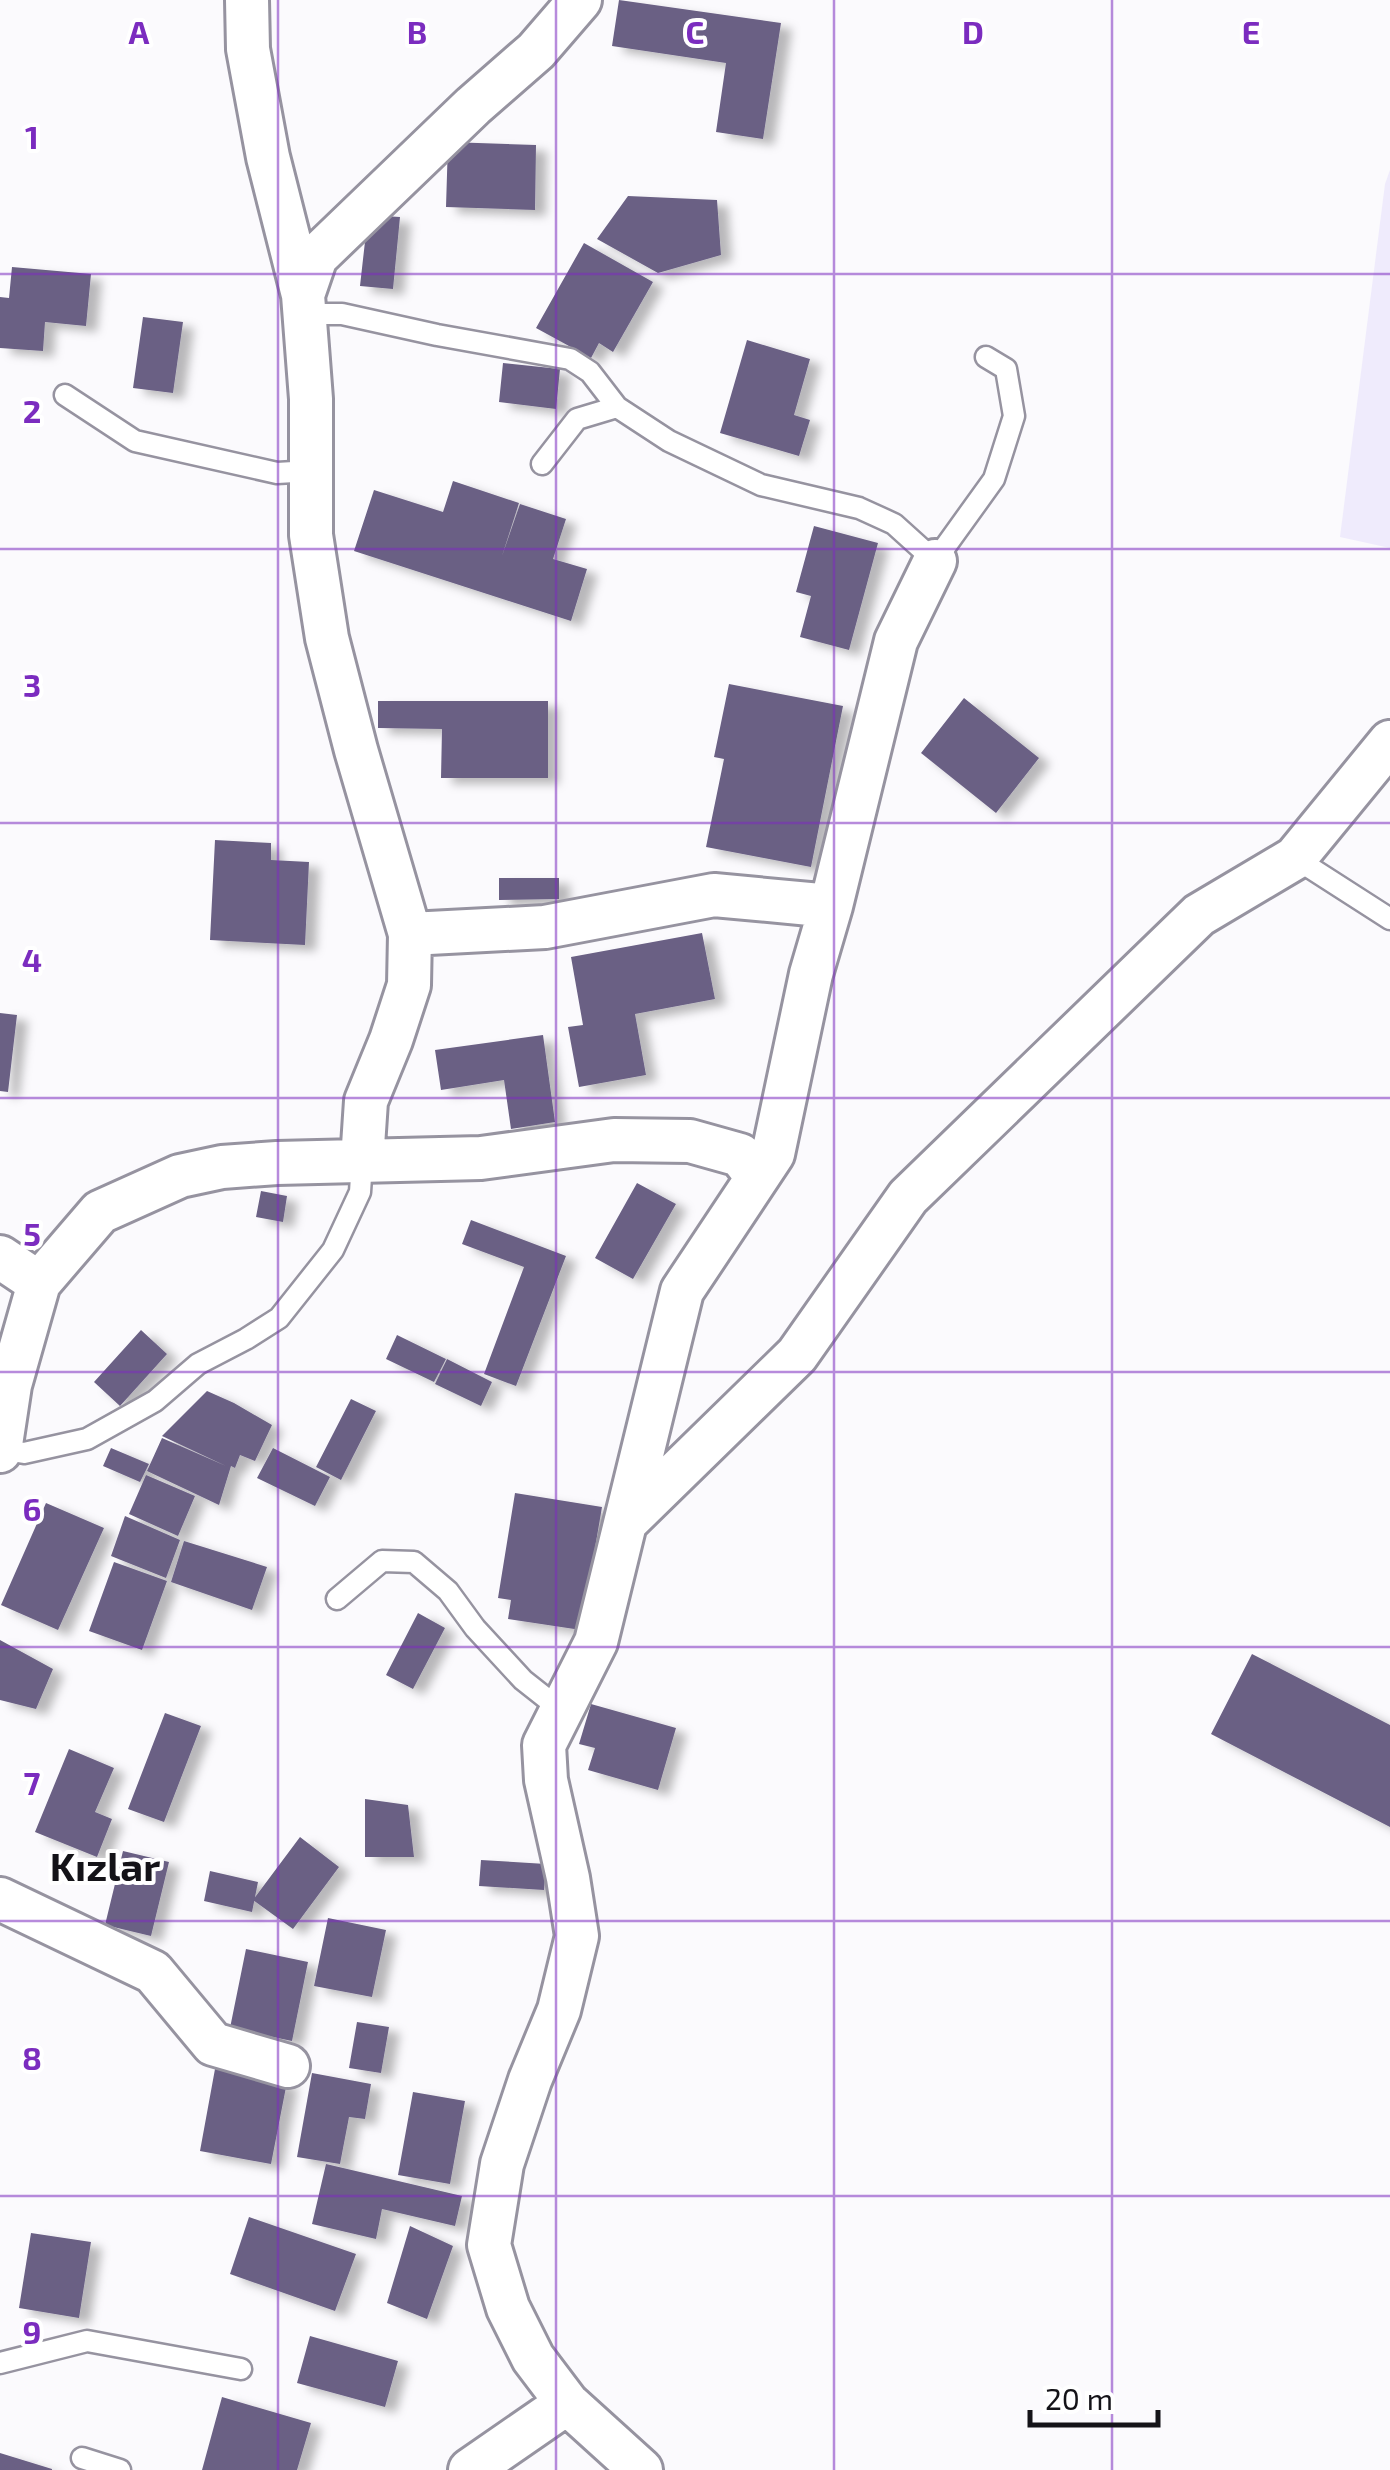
<svg xmlns="http://www.w3.org/2000/svg" width="1390" height="2470" viewBox="0 0 1390 2470" font-family="'Exo 2',sans-serif">
<style>
.built{fill:#efebfc}
.building{fill:#6a6084;filter:url(#shadow)}
.lines{fill:none;stroke-linecap:round;stroke-linejoin:round}
.service-casing{stroke:#9693a0;stroke-width:25}
.minor-casing{stroke:#9693a0;stroke-width:48}
.service{stroke:#fff;stroke-width:20}
.minor{stroke:#fff;stroke-width:42}
.grid{fill:none;stroke:#7b2cbf;stroke-width:2.5;stroke-opacity:0.55}
.labels{text-anchor:middle;dominant-baseline:central;stroke-width:8;stroke-linejoin:round;paint-order:stroke}
.quarter-label{font-size:40px;font-weight:bold;fill:#141318;stroke:#fff}
.grid-label{font-size:32px;text-anchor:middle;font-weight:bold;fill:#7b2cbf;stroke:#fff;stroke-width:8;stroke-linejoin:round;paint-order:stroke}
</style>
<defs>
<filter id="shadow"><feDropShadow dx="11" dy="6" stdDeviation="5" flood-color="#0004"/></filter>
</defs>
<rect width="100%" height="100%" fill="#fbfafd"/>
<path class="built" d="M1390 170V548L1340 537 1385 184Z"/>
<path class="building" d="M619 0 781 23 763 139 716 132 726 63 612 46Z
M448 142 536 145 535 210 446 207Z
M628 196 717 200 721 255 658 273 597 239Z
M368 215 400 217 393 289 360 286Z
M584 243 653 282 613 352 599 343 591 358 536 328Z
M12 267 91 274 86 326 45 322 43 351 0 348V297L9 298Z
M143 317 183 322 173 393 133 388Z
M747 340 810 359 794 415 810 420 799 456 720 433Z
M503 363 560 369 556 409 499 402Z
M453 481 519 503 502 556 520 504 566 519 553 559 587 569 571 621 354 551 374 490 443 512Z
M814 526 878 543 849 650 800 637 811 596 796 592Z
M729 684 843 706 811 867 706 847 724 759 714 757Z
M964 698 1039 758 996 813 921 753Z
M378 701H548V778H441L442 729 378 728Z
M215 840 271 843V860L309 862 305 945 210 940Z
M499 878H559V899L499 900Z
M702 933 715 999 635 1014 646 1075 579 1087 568 1027 583 1025 571 957Z
M0 1013 17 1015 8 1092 0 1091Z
M543 1035 555 1122 511 1129 504 1080 441 1090 435 1050Z
M637 1183 676 1204 633 1279 595 1258Z
M261 1191 287 1196 283 1222 256 1217Z
M471 1220 566 1256 516 1386 484 1374 524 1267 462 1244Z
M141 1330 167 1354 120 1406 94 1382Z
M397 1335 446 1359 434 1382 386 1359Z
M447 1359 492 1382 481 1406 435 1384Z
M207 1391 234 1403 272 1425 255 1461 240 1455 235 1468 231 1466 219 1505 147 1471 162 1438 226 1466 162 1436Z
M351 1399 376 1411 341 1480 316 1467Z
M111 1448 149 1464 140 1482 103 1466Z
M273 1448 330 1477 315 1506 257 1478Z
M146 1475 195 1496 178 1536 129 1514Z
M515 1493 602 1507 581 1630 508 1619 511 1600 498 1598Z
M46 1503 104 1528 58 1630 1 1605Z
M125 1516 180 1540 166 1578 111 1556Z
M184 1541 267 1567 252 1610 171 1582Z
M114 1562 167 1581 142 1650 89 1631Z
M418 1613 445 1628 413 1689 386 1675Z
M0 1640 53 1669 36 1709 0 1700Z
M1252 1654 1390 1725V1827L1211 1734Z
M591 1704 676 1728 658 1790 588 1770 595 1748 579 1744Z
M165 1713 201 1726 164 1822 128 1809Z
M69 1749 114 1768 95 1812 112 1819 97 1857 35 1832Z
M365 1799 408 1805 414 1857H365Z
M300 1837 339 1867 293 1929 253 1900Z
M123 1851 169 1862 151 1936 105 1925Z
M481 1860 546 1864 544 1890 479 1886Z
M210 1871 258 1882 252 1912 204 1901Z
M328 1918 386 1930 372 1997 314 1986Z
M246 1949 308 1962 292 2041 230 2028Z
M357 2022 389 2027 381 2073 349 2068Z
M215 2069 287 2082 271 2164 200 2151Z
M312 2073 371 2084 365 2119 349 2117 340 2164 297 2157Z
M413 2092 465 2101 450 2184 398 2175Z
M326 2164 462 2196 455 2226 382 2209 376 2239 312 2224Z
M249 2217 356 2254 335 2311 230 2274Z
M410 2226 453 2246 427 2319 387 2303Z
M31 2233 91 2242 79 2318 19 2308Z
M310 2336 398 2361 385 2407 297 2383Z
M222 2397 311 2423 297 2470H202Z
M0 2453 52 2469V2470H0Z"/>
<g class="lines">
<g class="service-casing">
<path id="service" d="M305 314H342L437 335 570 359 590 372 617 407 669 441 761 485 859 508 894 524 935 561 994 479 1014 416 1006 369 986 357
M65 395 135 441 277 473 311 471
M542 464 577 419 617 407
M1295 858 1390 919
M0 1449 24 1453 87 1439 155 1401 198 1364 246 1339 279 1318 333 1250 360 1192 362 1161
M337 1599 382 1561 414 1562 448 1591 475 1628 523 1680 561 1710
M0 2363 87 2341 241 2369
M82 2458 120 2470"/>
</g>
<g class="minor-casing">
<path id="minor" d="M247 0 248 49 268 157 303 295 311 399V535L327 638 356 750 410 934 409 985 391 1040 366 1101 362 1161
M303 295 316 257 473 106 536 51 580 0
M410 934 545 927 714 895 831 906
M0 1257 39 1283
M0 1451 10 1385 39 1283 100 1212 180 1176 222 1167 277 1163 481 1158 614 1140 690 1141 740 1155 757 1177
M626 1522 797 1355 908 1197 1199 915 1295 858 1390 742
M0 1899 153 1972 213 2044 288 2066
M470 2470 567 2403
M641 2470 567 2403 533 2358 508 2308 489 2245 502 2164 530 2080 559 2010 577 1936 568 1878 546 1780 544 1745 596 1642 682 1291 773 1154 811 974 831 906 896 641 935 561"/>
</g>
<use href="#service" class="service"/>
<use href="#minor" class="minor"/>
</g>
<path class="grid" d="M278 0V2470M556 0V2470M834 0V2470M1112 0V2470M0 274H1390M0 549H1390M0 823H1390M0 1098H1390M0 1372H1390M0 1647H1390M0 1921H1390M0 2196H1390"/>
<g class="labels">
<g class="quarter-label">
<text x="105" y="1865">Kızlar</text>
</g>
</g>
<g class="grid-label">
<text x="139" y="44">A</text>
<text x="417" y="44">B</text>
<text x="695" y="44">C</text>
<text x="973" y="44">D</text>
<text x="1251" y="44">E</text>
<text x="32" y="149">1</text>
<text x="32" y="423">2</text>
<text x="32" y="697">3</text>
<text x="32" y="972">4</text>
<text x="32" y="1246">5</text>
<text x="32" y="1521">6</text>
<text x="32" y="1795">7</text>
<text x="32" y="2070">8</text>
<text x="32" y="2344">9</text>
</g>
<path d="M1030 2410v15h128v-15" fill="none" stroke="#141318" stroke-width="5"/>
<text x="1045" y="2410" font-size="30" fill="#141318" stroke="#ffffff" stroke-width="8" paint-order="stroke">20 m</text>
</svg>
